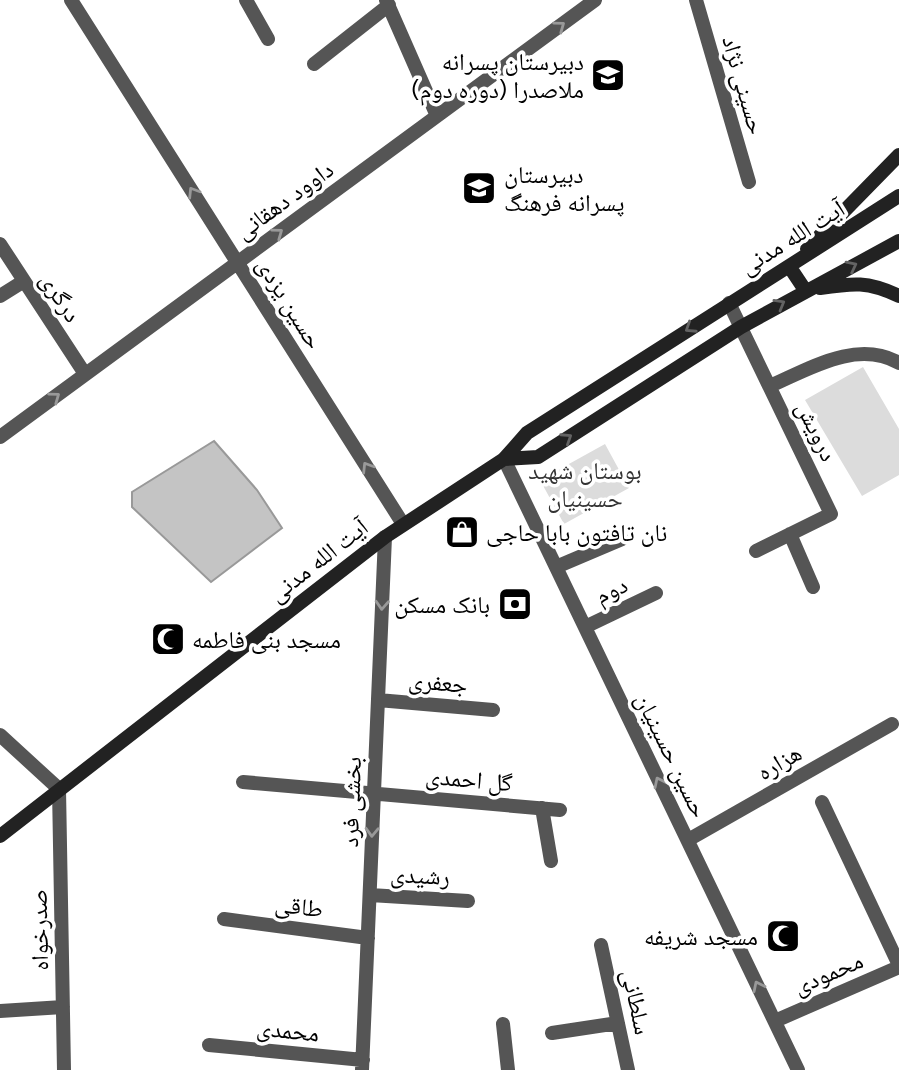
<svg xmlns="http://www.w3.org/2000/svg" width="899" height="1070" viewBox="0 0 899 1070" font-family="Figtree,'Noto Naskh Arabic',sans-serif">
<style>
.green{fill:#dcdcdc}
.building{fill:#c4c4c4;stroke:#999;stroke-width:2}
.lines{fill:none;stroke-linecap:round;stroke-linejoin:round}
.street{stroke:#555;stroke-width:14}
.secondary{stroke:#222;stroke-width:14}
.oneway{stroke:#999}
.oneway2{stroke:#646464}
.labels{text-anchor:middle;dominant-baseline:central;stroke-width:7;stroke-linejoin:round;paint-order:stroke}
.poi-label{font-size:24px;fill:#000;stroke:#fff;text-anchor:end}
.street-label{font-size:24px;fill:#000;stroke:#fff}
.park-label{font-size:24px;fill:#333;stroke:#fff}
</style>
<rect width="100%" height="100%" fill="#fff"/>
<path class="green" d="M863 367 899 429V475L862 496 805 400Z
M605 444 629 488 564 524 540 480Z"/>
<path class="building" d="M214 441 257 490 282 528 211 582 132 507V492Z"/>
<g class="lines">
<path class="street" d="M71 0 403 524
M246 0 268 39
M386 0 437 116
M696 0 749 182
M314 64 389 5
M0 244 85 374
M0 296 24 281
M729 303 831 514 756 551
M770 386C809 369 857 339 899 363
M0 437 595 0
M504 459 798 1070
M790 534 813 587
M556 567 622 539
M585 627 656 593
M378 700 493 710
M0 735 59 789 64 1070
M243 782 560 810
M822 802 899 965
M542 808 551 861
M688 840 892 724
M370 895 468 901
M224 919 368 938
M601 945 628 1070
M0 1011 63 1007
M775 1021 899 967
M503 1024 508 1070
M552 1033 618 1023
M209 1045 363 1060
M362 1070 385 537"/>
<path class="secondary" d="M807 249 899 155
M789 266 805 290
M820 288C853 283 868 281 899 296
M504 459 538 457 741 327 899 241
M0 836 385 537 504 459 527 433 899 196"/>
</g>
<defs><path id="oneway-chevron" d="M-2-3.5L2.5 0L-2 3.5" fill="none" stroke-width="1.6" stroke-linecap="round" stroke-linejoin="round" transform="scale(1.75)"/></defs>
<g class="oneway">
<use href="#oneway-chevron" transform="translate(560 26) rotate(-36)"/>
<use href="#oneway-chevron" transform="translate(193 192) rotate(-122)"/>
<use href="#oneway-chevron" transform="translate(278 233) rotate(-36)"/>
<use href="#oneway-chevron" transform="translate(55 397) rotate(-36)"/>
<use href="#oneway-chevron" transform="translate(367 467) rotate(-122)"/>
<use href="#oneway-chevron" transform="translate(382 605) rotate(93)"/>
<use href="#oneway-chevron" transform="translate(659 782) rotate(-116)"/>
<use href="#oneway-chevron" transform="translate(372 832) rotate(92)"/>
<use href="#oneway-chevron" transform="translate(758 986) rotate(-116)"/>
</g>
<g class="oneway2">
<use href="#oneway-chevron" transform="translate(852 266) rotate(-27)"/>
<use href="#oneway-chevron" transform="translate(780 304) rotate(-30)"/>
<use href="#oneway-chevron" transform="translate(690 328) rotate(147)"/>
<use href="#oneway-chevron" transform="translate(567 438) rotate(-33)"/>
</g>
<defs>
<g id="school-square" transform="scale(1.75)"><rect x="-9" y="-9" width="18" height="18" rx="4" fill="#000" stroke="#fff"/><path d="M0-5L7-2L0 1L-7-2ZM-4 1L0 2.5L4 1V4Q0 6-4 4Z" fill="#fff"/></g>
<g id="shop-square" transform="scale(1.75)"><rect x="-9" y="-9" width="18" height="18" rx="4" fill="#000" stroke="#fff"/><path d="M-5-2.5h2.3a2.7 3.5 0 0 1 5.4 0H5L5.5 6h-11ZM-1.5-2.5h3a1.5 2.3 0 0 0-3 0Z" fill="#fff"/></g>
<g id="bank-square" transform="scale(1.75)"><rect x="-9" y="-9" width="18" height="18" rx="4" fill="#000" stroke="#fff"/><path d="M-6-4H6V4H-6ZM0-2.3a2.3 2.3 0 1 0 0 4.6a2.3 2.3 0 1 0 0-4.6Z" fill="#fff"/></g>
<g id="mosque-square" transform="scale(1.75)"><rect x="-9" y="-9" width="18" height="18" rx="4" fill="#000" stroke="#fff"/><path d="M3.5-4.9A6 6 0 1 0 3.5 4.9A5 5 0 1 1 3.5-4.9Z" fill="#fff"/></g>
</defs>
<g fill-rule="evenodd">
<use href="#school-square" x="608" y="75"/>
<use href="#school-square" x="479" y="188"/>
<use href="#shop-square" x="462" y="532"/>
<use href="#bank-square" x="515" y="604"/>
<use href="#mosque-square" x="168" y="639"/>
<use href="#mosque-square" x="783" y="936"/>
</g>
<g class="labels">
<g class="poi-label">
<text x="584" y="61">دبيرستان پسرانه<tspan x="584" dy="28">ملاصدرا (دوره دوم)</tspan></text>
<text x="504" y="174" text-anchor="start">دبیرستان<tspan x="504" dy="28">پسرانه فرهنگ</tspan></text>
<text x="486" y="532" text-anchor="start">نان تافتون بابا حاجی</text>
<text x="490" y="604">بانک مسکن</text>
<text x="192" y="639" text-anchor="start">مسجد بنی فاطمه</text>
<text x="758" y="936">مسجد شریفه</text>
</g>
<g class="street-label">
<text transform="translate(744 85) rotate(74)">حسینی نژاد</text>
<text transform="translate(284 200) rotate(-36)">داوود دهقانی</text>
<text transform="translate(792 237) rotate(-32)">آیت الله مدنی</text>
<text transform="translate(61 297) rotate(57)">درگری</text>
<text transform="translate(290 303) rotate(58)">حسین یزدی</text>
<text transform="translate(817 431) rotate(64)">درویش</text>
<text transform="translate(318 560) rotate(-38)">آیت الله مدنی</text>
<text transform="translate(611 590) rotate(-26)">دوم</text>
<text transform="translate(438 682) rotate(5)">جعفری</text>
<text transform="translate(672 755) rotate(64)">حسین حسینیان</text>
<text transform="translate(779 762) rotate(-30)">هزاره</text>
<text transform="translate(469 779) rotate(5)">گل احمدی</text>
<text transform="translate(351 802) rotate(-88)">بخشی فرد</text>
<text transform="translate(420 875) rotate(3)">رشیدی</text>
<text transform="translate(299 906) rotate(7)">طاقی</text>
<text transform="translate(39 930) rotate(-91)">صدرخواه</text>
<text transform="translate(828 973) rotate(-23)">محمودی</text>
<text transform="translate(637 1002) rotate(78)">سلطانی</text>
<text transform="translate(288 1030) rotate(6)">محمدی</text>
</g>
<g class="park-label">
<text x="585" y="470">بوستان شهید<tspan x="585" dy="28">حسینیان</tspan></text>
</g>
</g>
</svg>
